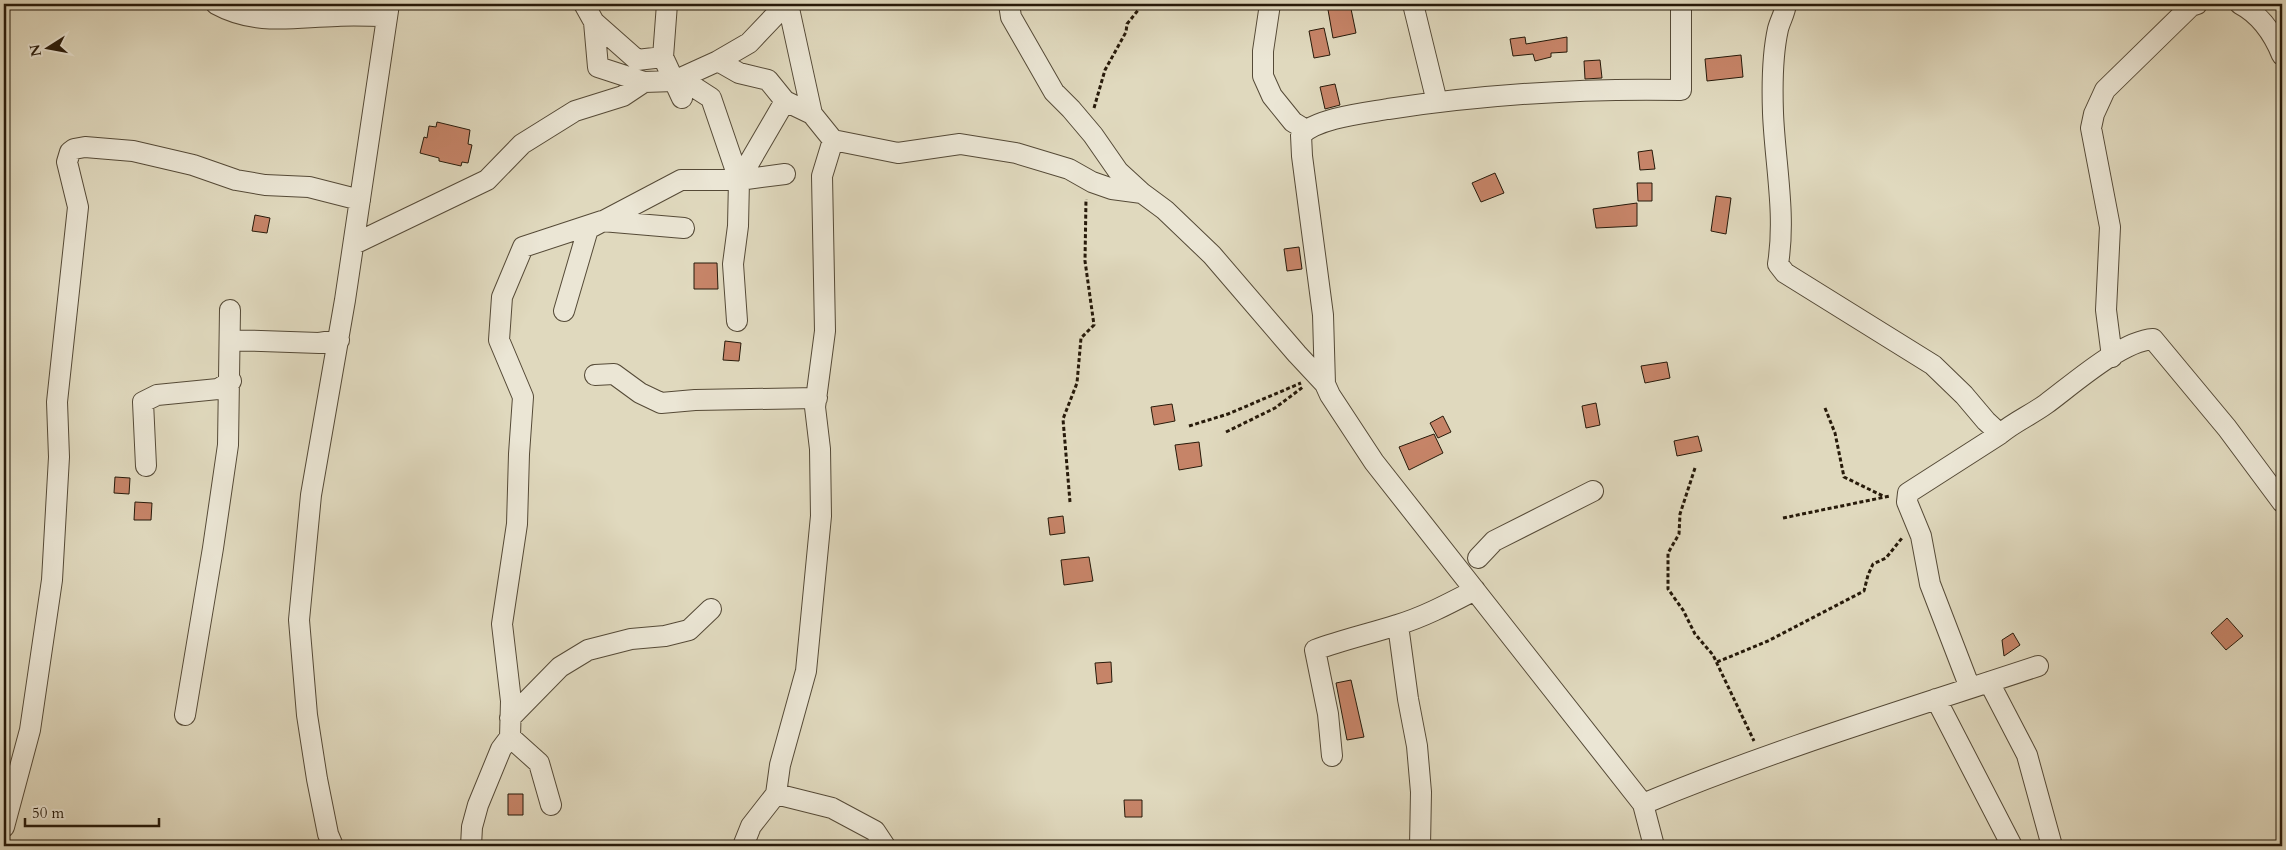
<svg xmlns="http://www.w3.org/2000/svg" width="2286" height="850" viewBox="0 0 2286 850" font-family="Cardo,serif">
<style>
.building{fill:#c68468;stroke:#271a0a}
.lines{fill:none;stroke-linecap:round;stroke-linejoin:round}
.street-casing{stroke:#554a37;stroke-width:22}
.path{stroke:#271a0a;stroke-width:3;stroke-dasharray:4 2.5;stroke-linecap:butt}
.street{stroke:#ebe6d5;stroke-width:20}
</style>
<rect width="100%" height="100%" fill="#e0d9be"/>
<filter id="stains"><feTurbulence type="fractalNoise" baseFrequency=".004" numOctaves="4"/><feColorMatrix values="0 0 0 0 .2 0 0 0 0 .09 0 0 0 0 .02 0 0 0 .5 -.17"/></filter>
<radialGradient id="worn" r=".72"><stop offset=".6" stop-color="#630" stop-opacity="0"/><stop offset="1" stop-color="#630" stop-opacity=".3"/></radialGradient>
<path class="building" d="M1327 4H1350L1356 33 1333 38Z
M1324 28 1330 55 1314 58 1309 31Z
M1525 37 1526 44 1567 37V52L1551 53V57L1535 61 1533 54 1513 56 1510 39Z
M1741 55 1743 77 1707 81 1705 59Z
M1600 60 1602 78 1585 79 1584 61Z
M1335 84 1340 105 1325 109 1320 87Z
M437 122 470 130 468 144 472 145 468 163 462 162 461 166 439 161V158L420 153 424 137 427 138 429 126 436 127Z
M1652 150 1655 169 1640 170 1638 152Z
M1495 173 1504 193 1481 202 1472 183Z
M1637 183H1652V201H1638Z
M1716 196 1731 198 1726 234 1711 231Z
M1637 203V226L1596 228 1593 209Z
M255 215 270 218 267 233 252 231Z
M1299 247 1302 269 1287 271 1284 249Z
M694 263H717L718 289H694Z
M725 341 741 343 739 361 723 360Z
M1667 362 1670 378 1645 383 1641 366Z
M1596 403 1600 425 1586 428 1582 406Z
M1172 404 1175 421 1154 425 1151 407Z
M1443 416 1451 432 1438 438 1430 423Z
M1434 434 1443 453 1409 470 1399 447Z
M1698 436 1702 451 1677 456 1674 441Z
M1199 442 1202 466 1179 470 1175 445Z
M115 477 130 478 129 494 114 493Z
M135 502 152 503 151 520H134Z
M1063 516 1065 533 1050 535 1048 518Z
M1089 557 1093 581 1064 585 1061 560Z
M2227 618 2243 636 2226 650 2211 633Z
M2013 633 2020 645 2004 656 2002 640Z
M1111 662 1112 682 1097 684 1095 663Z
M1351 680 1364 737 1347 740 1336 683Z
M508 794H523V815H508Z
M1124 800H1142V817H1125Z"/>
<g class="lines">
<g class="street-casing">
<path id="street" d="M216 4C256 26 294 17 337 16 353 15 370 16 387 16
M584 4 594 22 637 60 663 57 682 98
M788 4 812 114
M1009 4 1011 17 1054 92 1071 109 1093 135 1118 171 1142 193
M1270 4 1263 51V76L1272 96 1293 122 1306 130
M1413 4 1437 102
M1786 4C1785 13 1780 21 1778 29 1772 56 1772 85 1773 113 1775 163 1786 214 1778 264L1785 273 1933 365 1964 395 1986 421 2000 434C2014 422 2031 415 2046 404 2072 385 2121 341 2153 339L2227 428 2282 502
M2240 4C2261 15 2273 33 2282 55
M594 22 598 67 644 82
M663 57 667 4
M718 61 749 43 786 4
M680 78 711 98 739 180 738 226 733 264 737 321
M739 180 785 101
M354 244 487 180 522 144 575 111 623 96 644 82 674 81 718 61 739 73 768 80 785 101 812 114 833 140 898 153 960 144 1016 153 1069 169 1092 182 1112 189 1142 193 1165 210 1212 255 1297 354 1325 384
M564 311 588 229 681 180H739L785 174
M231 340 319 343 339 340
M2112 357 2106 310 2110 227 2091 128 2094 114 2105 90 2191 6 2197 4
M595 375 614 374 640 393 661 403 695 400 817 398
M146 466 143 402 157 395 218 389 231 381
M1478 558 1494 541 1593 491
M1398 625 1408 699 1417 746 1421 792 1420 846
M1989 682 2027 755 2052 846
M1970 688 1930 584 1921 536 1907 502 1908 493 2000 434
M1936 699 2012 846
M185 715 213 548 228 445 230 310
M510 718 560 667 588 650 631 639 665 636 689 630 711 609
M510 737 539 763 551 805
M1332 756 1328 714 1315 650C1342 640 1369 634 1397 625 1424 617 1450 603 1475 590
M776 794 832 808 875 831 885 846
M1643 804C1772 750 1905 710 2038 666
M4 827 30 730 52 580 59 457 57 402 78 207 67 162 70 152 74 149 85 147 133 151 193 165 236 180 265 185 309 187 360 200
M333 846 328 834 317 779 307 715 299 620 311 495 345 300 389 4
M471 846 472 827 478 805 501 749 510 737 511 701 502 624 517 524 519 454 523 397 499 340 502 297 523 247 602 221 684 228
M743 846 751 826 776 794 780 765 806 671 821 516 820 449 815 407 825 331 822 176 833 140
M1654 846 1643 804 1374 462 1330 395 1325 384 1323 315 1302 156 1301 135C1317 118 1365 113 1388 109 1488 94 1581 88 1681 90V4"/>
</g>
<path class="path" d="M1094 108 1105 70 1126 32 1127 24 1143 4
M1825 408 1835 433 1844 477 1883 496
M1189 426 1228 414 1301 383
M1226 432 1275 408 1303 387
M1695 468 1680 514 1679 534 1668 553V589L1683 610 1695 634 1713 655 1754 741
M1070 502 1063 419 1077 383 1081 338 1094 325 1085 261 1086 199
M1783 518 1890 496
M1717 662 1768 641 1864 591 1868 575 1873 564 1886 558 1902 538"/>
<use href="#street" class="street"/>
</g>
<rect width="2286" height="850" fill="none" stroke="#e0d9be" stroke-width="20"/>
<rect x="5" y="5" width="2276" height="840" fill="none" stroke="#271a0a" stroke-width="2.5"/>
<rect x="10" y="10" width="2266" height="830" fill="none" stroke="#271a0a"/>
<g transform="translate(48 48) rotate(259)" stroke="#ebe6d5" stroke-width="4" paint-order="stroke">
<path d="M0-4L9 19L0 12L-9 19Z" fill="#271a0a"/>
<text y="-8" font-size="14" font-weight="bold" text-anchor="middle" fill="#271a0a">N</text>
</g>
<path d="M25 818v8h134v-8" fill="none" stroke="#271a0a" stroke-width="2.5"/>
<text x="32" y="818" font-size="15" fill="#271a0a" stroke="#ebe6d5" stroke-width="4" paint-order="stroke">50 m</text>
<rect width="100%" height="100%" filter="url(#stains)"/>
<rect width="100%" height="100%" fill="url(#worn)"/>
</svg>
